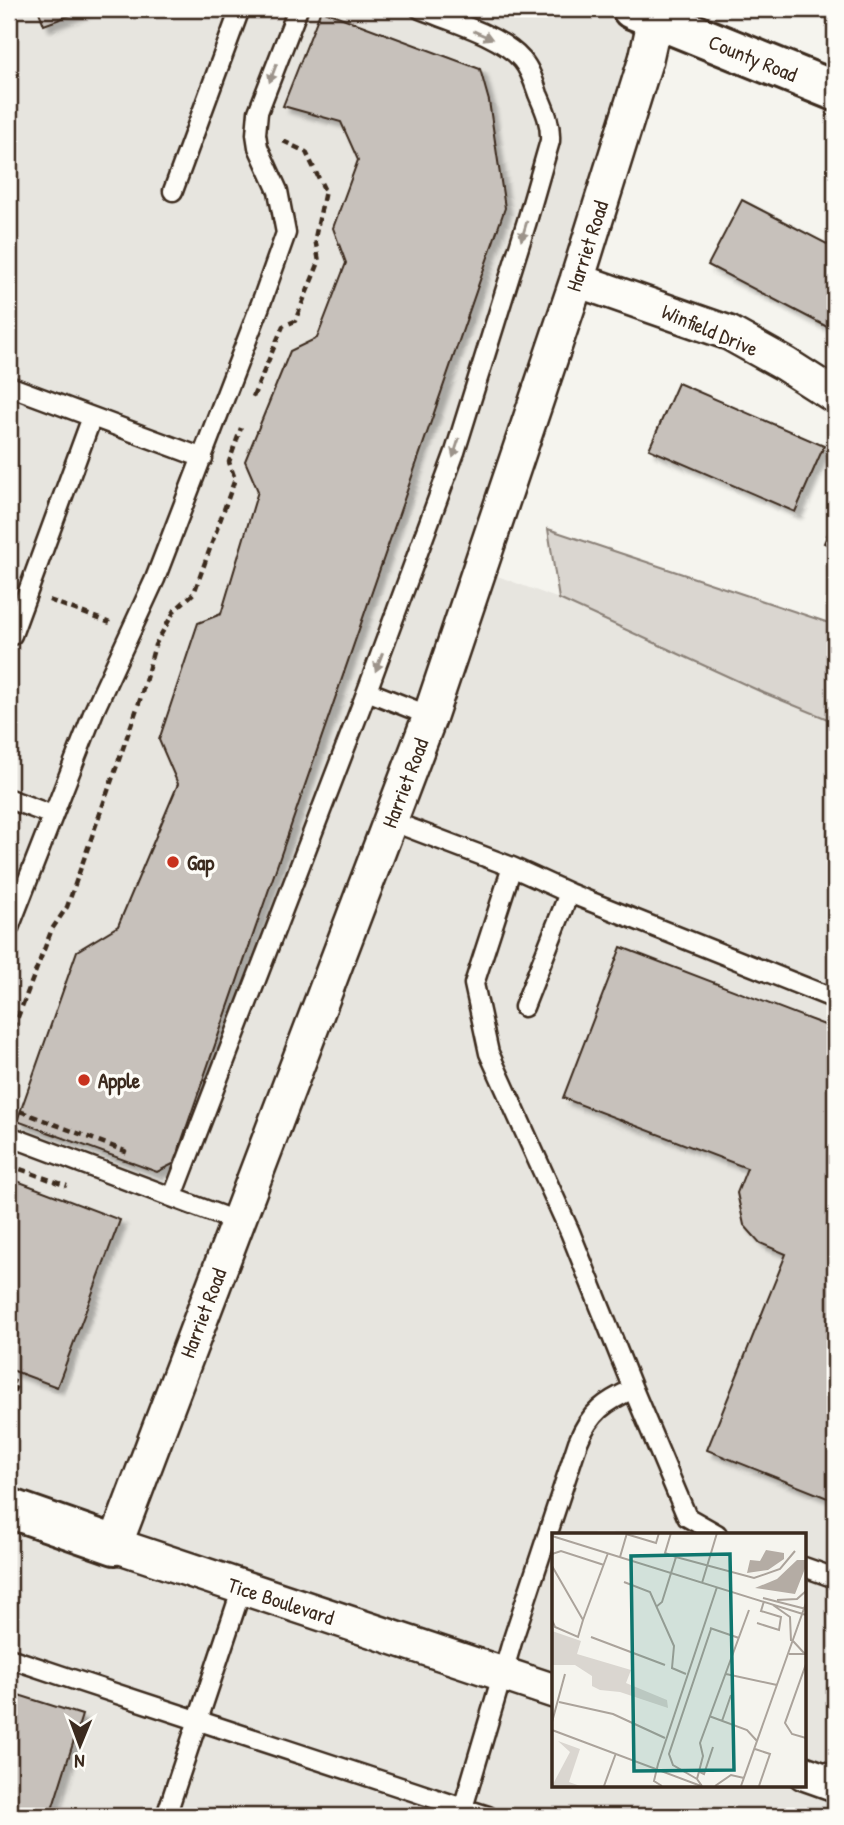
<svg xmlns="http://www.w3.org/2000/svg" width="844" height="1825" viewBox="0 0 844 1825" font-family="'Patrick Hand',sans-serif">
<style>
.built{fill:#e7e5df;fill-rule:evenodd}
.green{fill:#dad6d0;stroke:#8a8077;stroke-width:2}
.building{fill:#c7c1bb;stroke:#3b2a1e;stroke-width:2;filter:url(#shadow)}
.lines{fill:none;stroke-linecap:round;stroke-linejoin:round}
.service-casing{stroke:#3b2a1e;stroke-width:23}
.minor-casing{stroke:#3b2a1e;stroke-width:38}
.tertiary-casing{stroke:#3b2a1e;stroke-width:44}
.secondary-casing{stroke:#3b2a1e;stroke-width:44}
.path{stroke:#3b2a1e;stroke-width:4.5;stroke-dasharray:7 5;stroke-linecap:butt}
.service{stroke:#fdfcf7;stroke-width:18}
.minor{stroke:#fdfcf7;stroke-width:33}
.tertiary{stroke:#fdfcf7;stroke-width:38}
.secondary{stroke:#fdfcf7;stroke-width:38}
.oneway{fill:#9c938a}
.poi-dot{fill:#c8321e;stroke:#fdfcf7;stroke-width:2.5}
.labels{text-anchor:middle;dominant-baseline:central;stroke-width:7;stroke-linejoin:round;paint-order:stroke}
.street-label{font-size:21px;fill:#3b2a1e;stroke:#fdfcf7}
.poi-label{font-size:21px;font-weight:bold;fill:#3b2a1e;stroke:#fdfcf7;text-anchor:start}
.inset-road{fill:none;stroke:#aba39b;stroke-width:2}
.view{fill:#0f766e;fill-opacity:0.15;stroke:#0f766e;stroke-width:3.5}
.inset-edge{fill:none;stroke:#3b2a1e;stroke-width:3.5}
</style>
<defs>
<filter id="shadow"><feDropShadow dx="6" dy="6" stdDeviation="2" flood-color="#0004"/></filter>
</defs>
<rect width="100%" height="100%" fill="#f5f4ee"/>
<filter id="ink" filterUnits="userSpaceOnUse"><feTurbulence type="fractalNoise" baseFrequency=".0143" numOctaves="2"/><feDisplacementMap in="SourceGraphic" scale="14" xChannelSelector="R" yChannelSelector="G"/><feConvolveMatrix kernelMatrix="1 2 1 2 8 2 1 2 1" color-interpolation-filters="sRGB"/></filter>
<g filter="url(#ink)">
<path class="built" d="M9 9H632L655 19 479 569 559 599 764 693 835 722V1816H9ZM554 1534H804V1785H554Z"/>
<path class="green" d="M548 529 835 625V722L764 693 559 599Z"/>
<path class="building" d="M38 9H87L44 25Z
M321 10 480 69 489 101 505 208 180 1146 177 1162 157 1172 17 1121 77 951 118 926 178 784 159 740 198 623 221 614 258 491 245 461 290 351 317 338 346 263 333 228 358 160 341 122 283 106Z
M742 200 835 248V331L708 265Z
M678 383 824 446 795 512 649 449Z
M835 517V548L824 543Z
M621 947 835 1029V1501L707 1450 786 1254 760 1243 744 1225 737 1193 747 1168 563 1098Z
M9 1178 120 1220 57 1387 9 1369Z
M9 1692 82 1715 50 1816H9Z"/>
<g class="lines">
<g class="service-casing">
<path id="service" d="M173 191 240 9
M9 386 203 458
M12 635 92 417
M367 691 430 716
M9 799 52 815
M391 821 512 867 474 984 489 1053 570 1232 633 1389 687 1517 717 1534
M512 867 569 893 524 1007
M569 893 835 999
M9 928 94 711 155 579 260 306 286 233 278 191 258 147 256 134 258 112 298 9
M9 1136 238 1222
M173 1196 367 691 455 452 527 221 550 141C551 123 545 110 538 94 534 82 530 69 522 60 501 35 450 21 420 9
M804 1567 835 1578
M9 1658C160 1709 312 1757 463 1808
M166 1816 242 1588
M488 1816 463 1808 512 1642 578 1442C590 1412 605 1402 633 1389"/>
</g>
<g class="minor-casing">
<path id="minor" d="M577 280 729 333 785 364 835 396
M554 1691 115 1545 430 716 577 280 646 59 657 9
M804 1773 835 1784"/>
</g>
<g class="tertiary-casing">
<path id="tertiary" d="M9 1508 115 1545"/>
</g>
<g class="secondary-casing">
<path id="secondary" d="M632 9 835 91"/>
</g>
<path class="path" d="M253 397 283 326 295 321 319 262 315 238 325 191 306 152 279 139
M49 600 110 623
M9 1011 18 1014
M9 1040 52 929 67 907 140 700 155 645 175 610 194 593 235 479 229 462 241 428
M9 1107 125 1151 123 1156
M9 1165 67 1186
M9 1380 17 1383 9 1406"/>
<use href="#service" class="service"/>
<use href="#minor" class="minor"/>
<use href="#tertiary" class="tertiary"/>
<use href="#secondary" class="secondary"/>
</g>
<defs><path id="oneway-solid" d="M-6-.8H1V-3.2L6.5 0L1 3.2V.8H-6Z" transform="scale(1.75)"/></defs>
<g class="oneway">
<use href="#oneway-solid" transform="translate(483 35) rotate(23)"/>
<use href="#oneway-solid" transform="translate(273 73) rotate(111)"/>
<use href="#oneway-solid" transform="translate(524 231) rotate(107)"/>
<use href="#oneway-solid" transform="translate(456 448) rotate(108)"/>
<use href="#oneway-solid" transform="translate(379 662) rotate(111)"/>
</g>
</g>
<g class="poi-dot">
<circle cx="173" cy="862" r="7"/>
<circle cx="84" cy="1080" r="7"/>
</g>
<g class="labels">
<g class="street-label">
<text transform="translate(753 58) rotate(22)">County Road</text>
<text transform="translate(587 246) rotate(-72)">Harriet Road</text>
<text transform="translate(710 330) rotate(23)">Winfield Drive</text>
<text transform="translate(405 783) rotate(-69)">Harriet Road</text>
<text transform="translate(203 1313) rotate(-69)">Harriet Road</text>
<text transform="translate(281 1601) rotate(18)">Tice Boulevard</text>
</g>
<g class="poi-label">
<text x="187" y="862">Gap</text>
<text x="98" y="1080">Apple</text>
</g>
</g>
<g transform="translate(552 1533)">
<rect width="254" height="254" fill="#f5f4ee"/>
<path d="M0 98 29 108 25 121 79 137 74 150 115 167 116 175 68 159 48 157 40 153V143L23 132H0ZM6 208 28 216 17 249 28 253H0L18 219Z" fill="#dad6d0"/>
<path d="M214 17 232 20V26L216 37 195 40 198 27 208 28ZM245 27H253L254 33 243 61 203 55 225 46Z" fill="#b4aca4"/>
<path class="inset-road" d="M74 1 104 10 107 0M0 3 254 82M0 21 9 18 52 32M68 24 75 0M124 24 202 45 228 36 243 18M0 33 31 87 56 20M72 49 98 59 122 113 120 135 134 141M150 50 165 0M211 65 254 76M225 67 245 66 254 58M221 72 238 84 239 108M104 74 110 69 124 24 113 20 119 0M0 87 3 94 26 104 31 87M205 90 227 97 229 84 209 78 212 68M158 95 187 105M39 104 113 132M237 121H253L241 108M254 131 233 190 240 201 254 205M174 141 225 152M7 169 61 181 113 205M157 183 195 197 205 208M170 188 179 162M0 189 13 141M0 197 149 253M203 216 218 221 207 253M146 238 152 241 161 214M145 246 121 232 117 221 159 96M52 253 64 220M110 253 102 248 106 231 165 54M150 253 145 246 151 223 148 210 197 77M163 253 179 242 192 245M189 253 254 70"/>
<path class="view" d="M178 21 182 237 82 238 79 23Z"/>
<rect width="254" height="254" class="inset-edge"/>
</g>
<rect width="844" height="1825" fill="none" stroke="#fdfcf7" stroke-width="35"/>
<rect x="18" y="18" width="809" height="1790" fill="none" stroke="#3b2a1e" stroke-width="2.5" filter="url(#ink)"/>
<g transform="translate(80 1745) rotate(181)" stroke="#fdfcf7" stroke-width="5" paint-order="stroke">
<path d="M0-5L12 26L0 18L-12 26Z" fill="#3b2a1e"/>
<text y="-10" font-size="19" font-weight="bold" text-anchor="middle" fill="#3b2a1e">N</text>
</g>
</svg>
